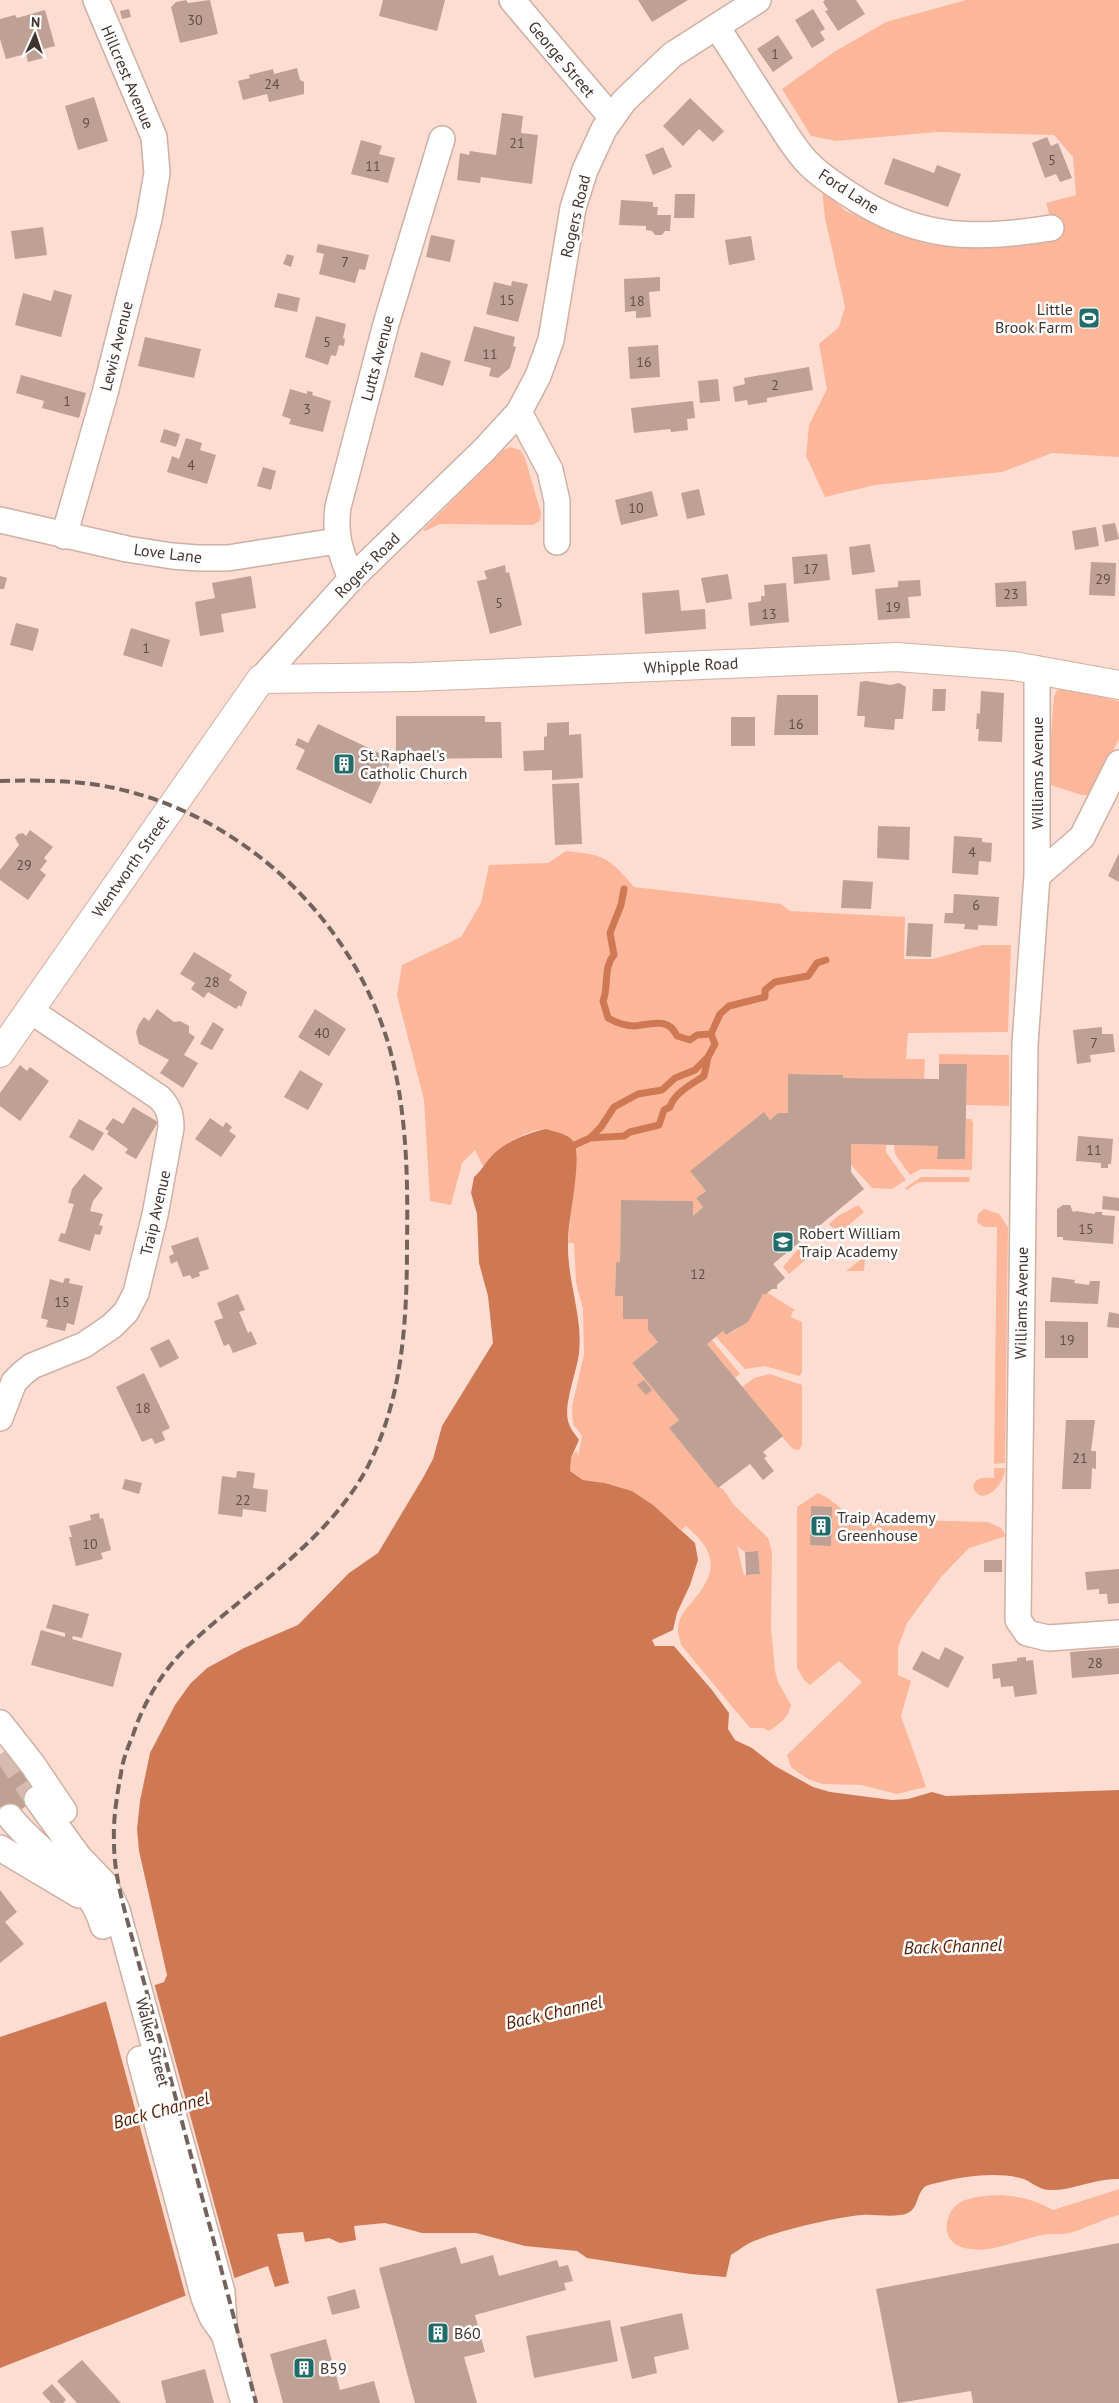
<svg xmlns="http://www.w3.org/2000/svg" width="1119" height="2403" viewBox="0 0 1119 2403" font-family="'PT Sans',sans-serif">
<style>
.green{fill:#fcb79b;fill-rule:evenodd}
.water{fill:#cf7954}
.pier{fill:#fdddd1}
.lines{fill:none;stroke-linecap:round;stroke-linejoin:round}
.stream{stroke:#cf7954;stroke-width:7}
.building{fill:#bea094}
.minor-tunnel{stroke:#d7bbb1;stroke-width:25;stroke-dasharray:25 12;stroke-linecap:butt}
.minor-casing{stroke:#ceb0a4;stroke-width:28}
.major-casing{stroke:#ceb0a4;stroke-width:30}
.minor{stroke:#fff;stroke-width:25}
.major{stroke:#fff;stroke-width:28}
.rail{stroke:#74635c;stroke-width:4;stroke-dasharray:10 5;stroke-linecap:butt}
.labels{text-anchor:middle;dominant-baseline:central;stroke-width:5;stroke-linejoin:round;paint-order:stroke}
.number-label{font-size:14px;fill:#604f48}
.street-label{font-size:16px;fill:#40342f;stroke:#fff}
.poi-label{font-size:16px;fill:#40342f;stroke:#fff;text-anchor:start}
.water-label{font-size:18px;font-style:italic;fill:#541e02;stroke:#fff}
</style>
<rect width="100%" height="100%" fill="#fdddd1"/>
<path class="green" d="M966 0H1119V457L1052 453 1002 472 875 485 825 497 806 456 809 425 827 389 819 344 839 327 845 307 825 218 822 190 846 211 923 243 960 248 1010 247 1055 233 1046 203 1076 195 1073 157 1054 135 937 132 836 141 811 136 782 89 834 52 886 22Z
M510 447 520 450 525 458 541 513 540 521 533 525 440 524 425 531 423 530 502 451Z
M1063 688 1119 701V739L1090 795H1082L1047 784 1054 697 1057 690Z
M566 851C604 855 609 857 634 887L781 904 790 911 905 917 904 959H933L982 945H1011L1008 1032 908 1033 906 1059H925L924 1079 843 1078V1075L788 1074V1113H778L770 1120 764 1113 690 1171 706 1191 696 1198 703 1207 693 1216V1201L621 1200 620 1262H616L615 1296H623V1318L648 1319 658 1342 632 1363 679 1420 669 1428 718 1487 723 1489 734 1505 768 1538 772 1552 771 1628 775 1671 778 1682 791 1705C789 1718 779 1724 769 1731L763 1728H750L681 1645C680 1640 678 1634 678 1630 678 1615 688 1607 696 1597 720 1567 713 1549 686 1526L682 1530 632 1491 605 1483 583 1480 570 1471 571 1458 577 1450 578 1457 582 1436 573 1424 572 1407 584 1354 583 1309 576 1283 574 1243H568L576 1161 575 1144C566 1138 558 1131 548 1130 527 1126 494 1152 484 1168L475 1150 462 1163 451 1205 430 1201 424 1100 397 995 402 965 461 937 481 903 489 865 548 863ZM737 1546 745 1552 758 1551 760 1574 744 1575Z
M939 1054 1009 1055V1106L966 1105 967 1064H939Z
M966 1119H971L973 1123 972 1170 921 1169 910 1175 895 1154 894 1145 938 1146V1159H965Z
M851 1144 886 1145V1152L906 1180 892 1189 872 1188 851 1165Z
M921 1177H970L969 1182H923L917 1183 907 1190 905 1188Z
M858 1205 864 1212 838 1234 829 1224 838 1216Z
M984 1209 999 1214 1008 1227 1005 1463 994 1464 997 1227H984L977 1222 978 1214Z
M807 1242 815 1252 789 1274 783 1267 798 1249Z
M878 1246 882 1247 885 1257 865 1258 864 1271H846Z
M768 1293 795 1310 792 1312 791 1317 802 1322V1373L799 1376 765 1366 745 1369 716 1337 723 1331 726 1335C751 1324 749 1314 763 1294Z
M712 1340 740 1374 735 1378 707 1344Z
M770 1374 802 1385V1445L799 1450 793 1449 784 1439 742 1387 754 1378Z
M994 1468H1005C1005 1486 980 1509 973 1486 977 1476 984 1478 994 1478Z
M818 1493 828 1498 843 1510 868 1519 988 1522 1001 1528 1006 1536 969 1548 942 1576 907 1623 898 1648V1675L911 1681 901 1716 926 1787 897 1794 861 1785 823 1784 810 1780 799 1773 791 1767 787 1755 862 1682 839 1661 810 1685 804 1680 797 1668V1507Z
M1119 2189V2215C1102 2219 1086 2229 1069 2233 1060 2235 1051 2233 1042 2235 1016 2240 988 2256 961 2247 938 2239 945 2207 965 2200 994 2191 1027 2195 1053 2210Z"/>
<path class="water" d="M546 1129C555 1132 572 1134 575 1145 581 1166 568 1219 568 1243 567 1281 583 1316 579 1353 577 1372 562 1407 569 1424 571 1430 576 1435 579 1440L571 1458 570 1471 583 1480 605 1483 632 1491 653 1505 695 1543 698 1560 690 1585 677 1613 673 1630 652 1640 655 1646H674L712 1690 729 1713 728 1729 735 1740 752 1748 775 1766 813 1787 830 1792 892 1800 908 1799 932 1792 946 1796 1119 1790V2179C1095 2178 1073 2191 1048 2190 1037 2189 1030 2180 1020 2178 996 2172 965 2176 941 2182 937 2183 930 2184 926 2186 914 2194 921 2213 900 2215 887 2217 874 2214 862 2215 832 2218 781 2230 754 2241 746 2244 739 2250 731 2255L726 2277 690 2274 587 2258 577 2251 525 2246 476 2233H422L385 2223 354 2226 356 2240 340 2243 329 2238 305 2242 303 2232 277 2234 289 2283 275 2287 268 2266 182 2297 0 2368V2037L164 1982 167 1975 139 1851 137 1829 140 1801 150 1753 175 1705 190 1684 207 1668 244 1648 298 1625 349 1573 378 1553 424 1476 433 1459 442 1426 493 1343 488 1296 479 1263 477 1214 471 1193 474 1177C481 1171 484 1165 489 1159 502 1143 527 1133 546 1129Z"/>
<path class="pier" d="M154 1983 235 2280 186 2297 105 1998Z"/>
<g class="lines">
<path class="stream" d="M624 889 621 905 610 933 614 955C603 967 609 986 603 1001L608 1018C615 1022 626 1026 635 1026 651 1024 669 1017 677 1036L690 1040 697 1035 711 1034
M590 1138 624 1136 630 1132 659 1125 664 1110 670 1107C674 1093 692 1084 704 1076L708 1057
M568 1148 590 1138 601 1127 614 1107 638 1094 662 1090 675 1078 695 1070 708 1057 715 1044 711 1034 720 1014 729 1006 765 997V990L775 982 808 976 817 963 826 960"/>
</g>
<path class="building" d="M186 0 188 3 210 0 218 34 180 43 171 7 176 2Z
M383 0H445L437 31 379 16Z
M638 0H688L652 22Z
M825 0H856L865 14 838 31 825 11 828 10 823 2Z
M129 9 131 17 122 19 120 11Z
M813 9 825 29 820 32 825 40 812 48 795 20Z
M45 10 55 46 40 50 43 58 28 62 26 54 6 59 0 39V19L15 15 17 18Z
M778 35 793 58 773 72 757 49Z
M297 68 300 80 304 82V94L269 102 267 94 243 100 238 81 250 78 249 75 273 69 274 74Z
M94 97 108 141 78 150 65 106Z
M690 98 724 131 713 142 699 129 683 146 663 126Z
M502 113 523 116 521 133 538 135 532 184 481 177 480 183 457 180 460 153 469 155 470 151 496 155Z
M1047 137 1051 146 1058 143 1072 178 1060 182 1056 174 1045 178 1032 143Z
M361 140 382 146 379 154 395 158 388 183 351 174Z
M663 147 672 167 653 175 645 155Z
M893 158 934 173 937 165 961 174 948 207 884 184Z
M675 194H695L694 218H674Z
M621 200 653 202V207H658L657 215H671L670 231H665L662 235H655L652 231 646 230V226L619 225Z
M43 227 47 255 15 259 11 231Z
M431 235 455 240 450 262 426 257Z
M751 236 755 260 729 265 725 240Z
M318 244 369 255 365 270 359 269 355 283 319 274 324 254 316 252Z
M287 254 294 256 291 267 283 264Z
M660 277V291L649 292 651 317 636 318V311L625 312 624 279Z
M512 281 528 284 518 322 486 314 494 282 511 286Z
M54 290 72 295 61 337 15 325 23 293 51 301Z
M278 293 300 298 297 312 274 307Z
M316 316 346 324 343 338 345 339 344 346 339 345 336 356 331 355 328 365 305 357Z
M474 326 515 337 513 346 516 347 510 368 498 378 489 376 491 368 464 361Z
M145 337 201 349 194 378 138 366Z
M658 345 660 377 630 379 628 347Z
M421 352 451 361 443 386 414 377Z
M809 367 813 390 767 398V402L748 405 747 400 735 402 733 387 745 384 744 378Z
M21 375 86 393 79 418 42 408 44 401 16 393Z
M718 379 720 401 700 403 698 381Z
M290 389 307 394V391L313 392 312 395 331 401 323 432 289 424 291 419 282 416Z
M693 401 695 418 687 419 688 430 671 432 670 429 634 433 631 408Z
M164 429 180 434 176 447 160 442Z
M186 438 202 443 200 450 216 455 207 484 167 472 172 456 179 459Z
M263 467 276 471 271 490 257 486Z
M699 489 705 515 687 519 681 493Z
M652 491 658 516 621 525 615 500Z
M1115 523 1119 539 1105 542 1102 525Z
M1096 527 1099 546 1075 550 1072 531Z
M870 544 875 572 852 575 849 547Z
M827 554 830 580 794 584 792 557Z
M1091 562 1116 563 1115 596 1089 595Z
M505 565 506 573 509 572 522 625 490 634 477 581 487 579 484 571Z
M728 574 732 599 706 603 701 578Z
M0 576 7 578 4 589H0Z
M251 576 256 608 221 614 224 632 200 636 195 602 215 598 212 583Z
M920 580 921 596 908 597 910 618 878 620 875 589 898 587V581Z
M1026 581 1027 606 996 607 995 583Z
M786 583 789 622 750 626 748 603 761 601V596H765L764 585Z
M679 590 681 611 705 609 706 629 645 634 642 593Z
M16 623 39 629 33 651 10 645Z
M131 628 170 640 162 667 123 655Z
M866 681 891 685 899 683 906 687 903 719H895L894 730 864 727 865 716H857L860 682Z
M933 689H946L945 711H932Z
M981 691 1004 693 1002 742 978 741 979 729H976L977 713 980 714Z
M777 695H818V735H774Z
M396 716H485V722H501L502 758 396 759Z
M731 717H755V746H731Z
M569 722V735L581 734 583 778 552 780V770L524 771 523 751 544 750V737L547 736V723Z
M318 724 392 759 371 804 296 769 305 750 295 745 298 738 308 743Z
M579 783 582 844 555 845 552 784Z
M878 826 910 827 909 860 877 858Z
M30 830 53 847 44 858 47 861 40 870 46 875 28 900 0 880V870L19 845 15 838 18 834 23 833 26 836Z
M954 836 982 838V842L992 843 991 862 979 861 978 875 952 873Z
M1119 853V882L1108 876Z
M843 880 873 882 871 909 841 908Z
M954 894 999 897 997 926 978 925V930L964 929 965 924 944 923 945 913H953Z
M908 923 933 924 931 957 906 956Z
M194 952 232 975 229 980 247 992 241 1007 239 1005 236 1009 208 992 204 998 191 989 195 983 180 974Z
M157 1009 174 1022 180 1021 189 1026V1033L195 1037 184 1055 198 1063 183 1088 160 1073 169 1060 139 1044 136 1032 139 1024 144 1017 149 1021Z
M315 1009 346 1029 329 1056 298 1037Z
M213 1022 224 1029 212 1050 200 1044Z
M1102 1027V1034H1113L1115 1052 1090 1055 1091 1062 1077 1064 1073 1030Z
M939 1064H967L965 1159H937L938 1146 851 1144V1172L864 1189 773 1264 785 1278 777 1285V1289H772L766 1294H763L748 1322 726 1335 723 1331 707 1344 783 1436 763 1452 767 1456 764 1458 774 1471 763 1480 750 1464 718 1488 669 1428 679 1420 632 1363 658 1342 648 1330V1319H623V1296H615L616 1262H620L621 1200 693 1201V1216L703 1207 696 1198 706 1191 690 1171 764 1112 770 1120 778 1113H788V1074L843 1075V1078L939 1079Z
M20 1065 27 1071 30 1067 49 1081 20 1121 0 1106V1093Z
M300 1070 323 1084 308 1110 284 1097Z
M133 1107 158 1122 136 1159 125 1153 128 1149 107 1134 109 1131 105 1129 113 1118 123 1124Z
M210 1118 223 1127 226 1122 232 1127 229 1131 236 1136 221 1157 195 1139Z
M79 1119 104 1133 93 1151 69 1137Z
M1078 1136 1113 1139 1111 1164H1108V1168H1101V1163L1076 1161Z
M84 1174 103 1188 93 1201 90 1211 103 1214 99 1225 103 1226 100 1235 95 1234 90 1251 58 1241 61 1233 65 1234 74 1204 68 1203 72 1189Z
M1103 1196 1119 1198V1211L1102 1209Z
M1063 1205H1070L1073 1212 1076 1211 1095 1214V1212H1102V1215L1115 1216 1113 1244 1063 1240V1237H1057V1209Z
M198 1237 209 1269 199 1272 200 1276 192 1279 190 1275 183 1277 177 1261 171 1264 169 1256 174 1254 171 1246Z
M1052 1277 1075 1280 1074 1283 1089 1285 1090 1281H1100L1098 1304 1050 1302Z
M65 1278 70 1279 69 1283 83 1286 74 1325 67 1323 65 1331 46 1327 48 1320 41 1318 50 1279 63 1283Z
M238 1294 245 1310 239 1312 248 1333 251 1331 257 1344 233 1353 229 1344 224 1346 214 1321 223 1318 217 1303Z
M1109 1312 1119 1314V1328L1107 1327Z
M1045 1321 1088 1322V1358H1045Z
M169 1339 179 1358 160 1368 150 1348Z
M144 1373 170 1428 162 1432 165 1440 155 1444 152 1438 142 1442 116 1387Z
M644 1380 652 1390 646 1395 637 1385Z
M1066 1420H1095L1091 1451H1096V1469L1092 1468 1091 1489H1062Z
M237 1471 255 1473 253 1488 268 1490 266 1512 243 1509 242 1517 218 1514 222 1476 236 1478Z
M125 1479 142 1483 139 1494 122 1489Z
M811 1506 832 1507 831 1546 810 1545Z
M99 1513 100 1519 103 1518 111 1550 101 1553 103 1559 76 1566 69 1537H72L69 1526 91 1520 90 1515Z
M758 1551 760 1574 746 1575 745 1552Z
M984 1560H1002V1572H984Z
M1119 1569V1603L1108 1604 1107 1594H1099V1589L1087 1590 1085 1572Z
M53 1604 89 1614 82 1638 73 1636 72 1639 122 1653 113 1687 31 1665 41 1630 65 1637V1633L46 1628Z
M945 1647 964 1657 948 1688 912 1669 922 1651 939 1660Z
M1119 1648V1674L1072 1678 1070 1652Z
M1026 1657V1661L1033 1660 1037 1694 1015 1697 1013 1686 1001 1687 1000 1678 993 1679 992 1664 1017 1661V1658Z
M12 1747 44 1794 0 1824V1755Z
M0 1890 17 1912 5 1922 24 1944 0 1963Z
M1119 2243V2403H973L971 2391 898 2403 876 2289Z
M456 2247 461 2264 493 2255 499 2276 557 2260 559 2267 568 2265 573 2281 564 2283 566 2290 475 2315 485 2352 464 2357 477 2403H415L379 2268Z
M355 2289 360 2308 332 2315 327 2297Z
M682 2313 689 2349 654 2357 657 2373 632 2379 620 2327Z
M610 2320 618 2361 534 2378 526 2336Z
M326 2339 340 2390 374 2381 380 2403H283L270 2354Z
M82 2360 121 2403H77L57 2381Z
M205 2369 214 2403H166L161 2381Z
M52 2384 66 2400 63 2403H51L42 2393Z"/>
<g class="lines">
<path class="minor-tunnel" d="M5 1751 37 1799"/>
<g class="minor-casing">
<path id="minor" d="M512 0 612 118
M717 27C736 56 754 85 773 114 784 130 794 149 808 163 819 175 834 184 847 193 915 239 972 241 1051 228
M519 412 550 470 557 501V542
M0 520 127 549 172 556 198 558H228L337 541
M64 536 105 393 149 219 157 173 154 137 96 0
M351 579C341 552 334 537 338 507L386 324 442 139
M1037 669V876L1025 1044 1018 1620 1027 1633 1048 1638 1119 1633
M261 679 351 579 485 449 519 412 538 376 551 340 573 208 585 170 604 129 624 101 672 55 758 0
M1037 876 1082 837 1119 763
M0 1418 14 1382 23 1373 32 1366 84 1345 112 1326 126 1312 136 1293 155 1215 171 1128C171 1115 169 1108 160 1098L31 1011
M0 1723 33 1765 64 1811
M37 1799 79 1857 104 1883 117 1910 222 2292 225 2337 244 2403
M10 1817C40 1856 89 1876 103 1926
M0 1848 79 1895
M140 2059 204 2298 212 2317 223 2333"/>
</g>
<g class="major-casing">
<path id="major" d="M0 1053 261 679 414 677 897 657 1014 666 1119 685"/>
</g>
<use href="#minor" class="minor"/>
<use href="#major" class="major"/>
<path class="rail" d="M0 781C40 780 80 780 119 789 247 819 352 920 389 1046 407 1110 408 1178 407 1244 407 1320 403 1399 367 1468 337 1524 285 1564 237 1604 209 1627 179 1650 159 1681 148 1698 139 1716 133 1735 128 1747 123 1759 121 1773 117 1795 113 1819 114 1842 114 1879 126 1914 135 1949 147 1994 160 2039 172 2084 200 2190 229 2297 256 2403"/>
</g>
<defs>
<g id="stadium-square" transform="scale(1.125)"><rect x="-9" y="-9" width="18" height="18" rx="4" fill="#216c69" stroke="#fff"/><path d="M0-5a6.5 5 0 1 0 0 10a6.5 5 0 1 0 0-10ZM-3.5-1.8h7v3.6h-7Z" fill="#fff"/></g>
<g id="building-square" transform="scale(1.125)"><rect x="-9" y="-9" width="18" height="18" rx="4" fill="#216c69" stroke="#fff"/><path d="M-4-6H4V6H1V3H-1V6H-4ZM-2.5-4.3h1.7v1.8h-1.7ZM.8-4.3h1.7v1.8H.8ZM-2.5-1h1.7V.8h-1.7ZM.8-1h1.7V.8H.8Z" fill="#fff"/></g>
<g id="school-square" transform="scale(1.125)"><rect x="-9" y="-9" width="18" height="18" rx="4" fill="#216c69" stroke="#fff"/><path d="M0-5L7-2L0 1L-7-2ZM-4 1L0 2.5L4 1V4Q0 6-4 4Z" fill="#fff"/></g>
</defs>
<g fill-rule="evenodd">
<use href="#stadium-square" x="1089" y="318"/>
<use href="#building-square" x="344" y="764"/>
<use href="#school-square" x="783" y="1242"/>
<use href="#building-square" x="821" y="1526"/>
<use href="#building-square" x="438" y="2333"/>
<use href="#building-square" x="304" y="2368"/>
</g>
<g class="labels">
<g class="number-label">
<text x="195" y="20">30</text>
<text x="775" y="54">1</text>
<text x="272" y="84">24</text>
<text x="86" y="123">9</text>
<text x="517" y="143">21</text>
<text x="1052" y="160">5</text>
<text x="373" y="166">11</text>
<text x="345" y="262">7</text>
<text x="507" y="300">15</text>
<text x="637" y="301">18</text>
<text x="327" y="342">5</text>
<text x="490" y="354">11</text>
<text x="644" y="362">16</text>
<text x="775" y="385">2</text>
<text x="67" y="401">1</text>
<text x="307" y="409">3</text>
<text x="191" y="465">4</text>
<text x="636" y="508">10</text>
<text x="811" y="569">17</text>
<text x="1103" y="579">29</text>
<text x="1011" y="594">23</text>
<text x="499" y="603">5</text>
<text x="893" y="607">19</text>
<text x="769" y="614">13</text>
<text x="146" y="648">1</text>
<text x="796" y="724">16</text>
<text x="972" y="852">4</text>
<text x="24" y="865">29</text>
<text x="976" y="905">6</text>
<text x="212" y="982">28</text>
<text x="322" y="1033">40</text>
<text x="1094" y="1043">7</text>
<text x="1094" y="1150">11</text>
<text x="1086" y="1229">15</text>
<text x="698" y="1274">12</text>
<text x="62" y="1302">15</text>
<text x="1067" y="1340">19</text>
<text x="143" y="1408">18</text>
<text x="1080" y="1458">21</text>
<text x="243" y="1500">22</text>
<text x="90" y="1544">10</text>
<text x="1095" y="1663">28</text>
</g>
<g class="street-label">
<text transform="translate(562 59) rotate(50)">George Street</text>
<text transform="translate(128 77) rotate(67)">Hillcrest Avenue</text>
<text transform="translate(849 191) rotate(33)">Ford Lane</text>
<text transform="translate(575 216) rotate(-77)">Rogers Road</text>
<text transform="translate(116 346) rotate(-76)">Lewis Avenue</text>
<text transform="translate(377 358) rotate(-75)">Lutts Avenue</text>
<text transform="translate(168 553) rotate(7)">Love Lane</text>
<text transform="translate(367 565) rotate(-45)">Rogers Road</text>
<text transform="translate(691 665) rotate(-3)">Whipple Road</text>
<text transform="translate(1037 773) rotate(-90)">Williams Avenue</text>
<text transform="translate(130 866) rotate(-55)">Wentworth Street</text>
<text transform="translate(155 1213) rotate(-77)">Traip Avenue</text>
<text transform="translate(1021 1303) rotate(-89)">Williams Avenue</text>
<text transform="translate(153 2042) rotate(75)">Walker Street</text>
</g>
<g class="poi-label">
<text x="1073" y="309" text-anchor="end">Little<tspan x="1073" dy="18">Brook Farm</tspan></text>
<text x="360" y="755">St. Raphael's<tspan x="360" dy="18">Catholic Church</tspan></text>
<text x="799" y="1233">Robert William<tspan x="799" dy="18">Traip Academy</tspan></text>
<text x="837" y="1517">Traip Academy<tspan x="837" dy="18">Greenhouse</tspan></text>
<text x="454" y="2333">B60</text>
<text x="320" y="2368">B59</text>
</g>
<g class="water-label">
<text transform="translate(953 1946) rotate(-2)">Back Channel</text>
<text transform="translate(554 2012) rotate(-13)">Back Channel</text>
<text transform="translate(161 2110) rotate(-15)">Back Channel</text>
</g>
</g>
<g transform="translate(35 35) rotate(3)" stroke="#ffffff" stroke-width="4" paint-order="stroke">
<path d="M0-4L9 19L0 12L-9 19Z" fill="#40342f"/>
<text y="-8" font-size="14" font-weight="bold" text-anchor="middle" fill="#40342f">N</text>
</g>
</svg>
